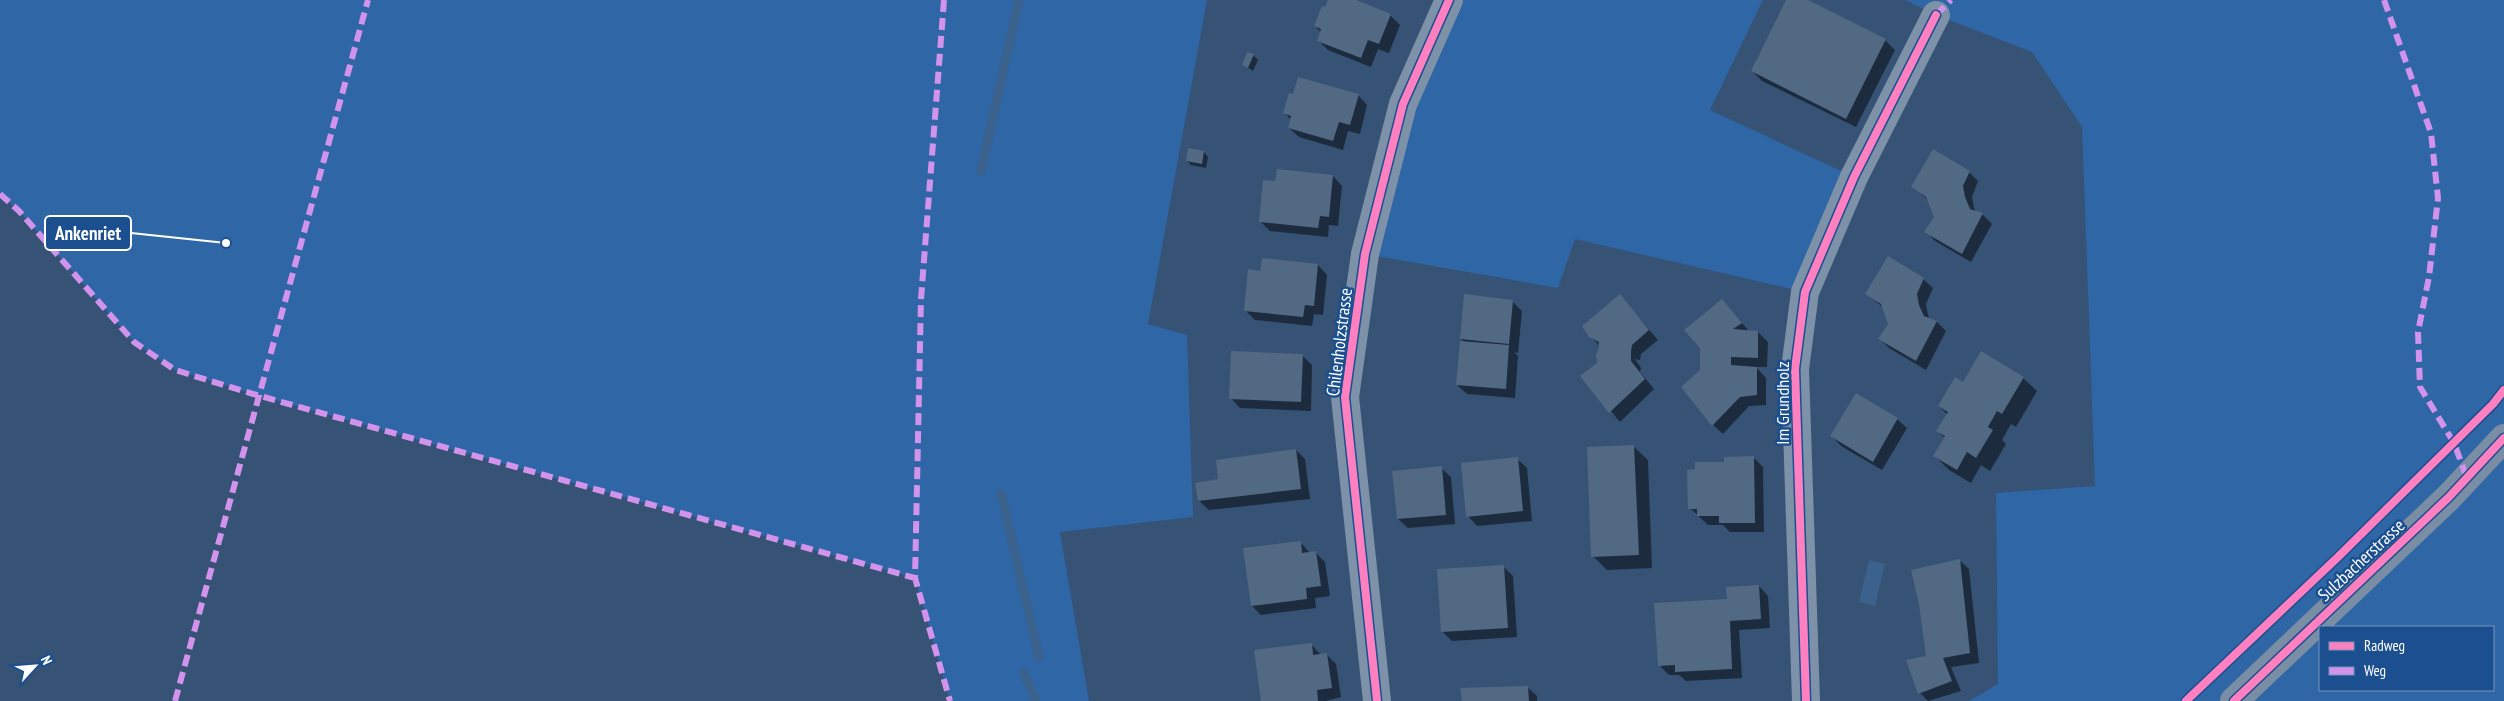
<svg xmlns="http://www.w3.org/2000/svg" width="2504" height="701" viewBox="0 0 2504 701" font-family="'PT Sans Narrow',sans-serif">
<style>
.green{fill:#2f66a5;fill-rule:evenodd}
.water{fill:#3b618d}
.shadow{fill:#0007}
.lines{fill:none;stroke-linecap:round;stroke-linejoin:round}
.stream{stroke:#3b618d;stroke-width:9}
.building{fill:#526984}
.street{stroke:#7d92a8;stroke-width:28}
.secondary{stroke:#798da4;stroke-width:28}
.quiet{stroke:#d193ec;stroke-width:6;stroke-dasharray:12 6;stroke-linecap:butt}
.cycleway-casing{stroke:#1b4f8f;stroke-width:11}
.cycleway{stroke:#ff80c0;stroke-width:8}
.labels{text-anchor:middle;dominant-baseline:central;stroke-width:5;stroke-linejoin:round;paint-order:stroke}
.street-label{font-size:18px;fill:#fff;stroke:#1b4f8f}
.leader{fill:none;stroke:#fff;stroke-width:2}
.callout-dot{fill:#fff;stroke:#1b4f8f;stroke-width:2}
.callout{fill:#1b4f8f;stroke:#fff;stroke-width:2}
.callout-label{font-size:19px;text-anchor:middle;font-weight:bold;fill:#fff}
</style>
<rect width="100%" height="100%" fill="#365274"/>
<path class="green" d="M0 0H1207L1148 324 1187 335 1193 517 1060 532 1089 701H950L915 578 260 396 175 370 134 342 19 211 0 194Z
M1449 0H1763L1710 110 1854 177 1805 292 1575 239 1558 288 1365 254Z
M1905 0H2504V701H1969L1998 684 1996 493 2095 486 2082 127 2032 52 1936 15ZM2320 627H2493V690H2320Z"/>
<path class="water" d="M1869 560 1885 564 1875 606 1859 602Z"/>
<path class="shadow" d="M1329 0H1353L1390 15 1400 25 1389 53 1378 49 1371 67 1328 50 1318 40 1321 32 1315 26Z
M1787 0H1805L1885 40 1895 50 1856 127 1762 81 1752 71Z
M1253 55 1258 60 1253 71 1244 65Z
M1358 95 1367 105 1360 134 1348 131 1343 150 1299 137 1289 128 1291 120 1285 113Z
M1204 152 1208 157 1206 168 1191 165 1187 161Z
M1969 172 1978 181 1972 197 1974 208 1976 212 1982 214 1992 224 1971 262 1935 241 1926 231 1936 217 1929 201 1912 186Z
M1333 176 1342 186 1338 226 1329 225 1328 237 1270 231 1260 221 1276 183Z
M1318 265 1327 275 1323 315 1314 314 1312 326 1255 320 1245 310 1261 272Z
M1923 279 1933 288 1926 304 1928 315 1930 320 1937 322 1946 331 1926 370 1889 348 1880 339 1890 324 1884 308 1867 294Z
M1620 296 1658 340 1641 354 1640 360 1635 359 1641 368 1640 372 1654 389 1620 422 1582 376 1599 363 1600 346 1590 336Z
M1512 301 1522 311 1518 353 1514 352 1518 356 1515 398 1467 394 1457 385 1464 342 1461 339Z
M1722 301 1749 331 1758 332 1768 342 1767 367H1756L1766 378V405L1749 406 1723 434 1713 425 1701 370Z
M1303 356 1312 365 1311 411 1240 408 1231 398Z
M2023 378 2037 391 2016 427 2011 424 2002 440 2006 444 1990 471 1981 465 1971 483 1949 470 1935 456 1945 438 1938 431 1948 415 1939 406 1963 384Z
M1897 419 1907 428 1882 470 1841 446 1832 436Z
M1634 447 1648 460 1652 568 1607 570 1593 556Z
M1296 450 1305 459 1310 499 1209 510 1199 501 1220 481Z
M1753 457 1763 467 1764 532H1730L1723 525H1708L1690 508 1726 463Z
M1517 459 1527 468 1532 521 1477 526 1468 516Z
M1441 468 1451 477 1455 524 1408 528 1398 519Z
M1300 542 1310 553H1316L1325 562 1330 596 1315 598 1316 608 1261 615 1252 606Z
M1959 560 1969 569 1979 663 1951 667 1961 691 1928 701 1920 693Z
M1503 566 1513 576 1517 637 1452 641 1442 631Z
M1759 586 1768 596 1770 628 1739 630 1742 678 1686 681 1679 675H1669L1660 666 1728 600Z
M1311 644 1321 655H1327L1336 664 1341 697 1326 701H1262Z
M1527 687 1537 696V701H1463Z"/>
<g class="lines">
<path class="stream" d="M981 171 1019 0
M1001 493 1039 657
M1024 673 1036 701"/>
</g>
<path class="building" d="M1328 0H1356L1391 14 1379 44 1368 40 1361 58 1317 41 1321 29 1314 26 1322 6 1325 7Z
M1786 0H1808L1886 39 1846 119 1751 71Z
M1247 52 1254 54 1248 68 1242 65Z
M1298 77 1359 94 1350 125 1339 122 1333 141 1288 128 1291 116 1283 113 1289 93 1293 94Z
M1188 148 1204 151 1202 164 1186 161Z
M1933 149 1970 171 1963 186 1965 197 1970 209 1983 213 1962 254 1924 232 1934 217 1926 197 1911 187Z
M1277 169 1333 175 1329 217 1320 216 1318 228 1259 222 1263 180 1275 181Z
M1888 256 1924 278 1917 294 1919 305 1924 316 1937 321 1916 361 1878 339 1888 324 1881 304 1865 294Z
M1262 258 1318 264 1314 306 1305 305 1303 317 1244 311 1248 269 1260 271Z
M1464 294 1513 300 1509 344 1460 339Z
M1620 294 1649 330 1632 345 1631 351V361L1645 379 1609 413 1580 376 1597 363 1596 355 1599 348V342L1589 337 1582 326Z
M1722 299 1742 323 1733 329 1758 331V358L1731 357V365L1757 367V395L1740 397 1712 426 1681 387 1700 370V348L1684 330Z
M1460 341 1509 345 1506 389 1456 385Z
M1231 351 1303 354 1301 402 1229 399Z
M1981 351 2024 377 2002 414 1997 411 1988 427 1993 430 1976 458 1967 452 1957 470 1933 456 1945 436 1936 431 1948 412 1938 406 1955 377 1963 382Z
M1856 393 1898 418 1873 462 1830 436Z
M1634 445 1639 555 1591 557 1587 447Z
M1296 449 1301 489 1198 501 1195 483 1218 479 1216 460Z
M1754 456 1755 523H1719V516H1697V509H1688L1687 470 1695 469V462H1724V457Z
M1518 457 1523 511 1466 517 1461 463Z
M1442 466 1446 515 1397 519 1392 471Z
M1301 541 1302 553 1316 551 1321 586 1306 588 1307 599 1251 606 1243 548Z
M1960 559 1970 653 1943 658 1952 681 1918 694 1906 660 1926 656 1919 604 1911 570Z
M1504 565 1508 628 1441 632 1437 569Z
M1759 585 1761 619 1730 621 1732 669 1675 672V665L1658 666 1654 603 1727 599 1726 587Z
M1312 643 1313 655 1327 653 1332 688 1317 690 1318 701H1261L1254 650Z
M1528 686 1529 701H1462L1460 688Z"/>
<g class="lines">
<path class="street" d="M1377 701 1345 397 1365 254 1403 104 1449 0
M1806 701 1795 369 1805 292 1854 177 1936 15"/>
<path class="secondary" d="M2234 701 2449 497 2504 438"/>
<path class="quiet" d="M944 0 921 299 915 578 950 701
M2384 0 2431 133 2438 198 2429 277 2418 332 2420 387 2454 443 2467 478
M1936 15 1951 0
M0 194 19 211 134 342 175 370 260 396 915 578
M175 701 368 0"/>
<g class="cycleway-casing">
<path id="cycleway" d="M1377 701 1345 397 1365 254 1403 104 1449 0
M1806 701 1795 369 1805 292 1854 177 1936 15
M2186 701 2338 557 2493 404 2504 390
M2234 701 2449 497 2504 438"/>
</g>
<use href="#cycleway" class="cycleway"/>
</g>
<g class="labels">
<g class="street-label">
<text transform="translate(1339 342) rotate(-83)">Chilenholzstrasse</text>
<text transform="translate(1782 403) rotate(-90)">Im Grundholz</text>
<text transform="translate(2361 560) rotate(-43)">Sulzbacherstrasse</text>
</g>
</g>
<path class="leader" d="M226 243L131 233"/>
<circle class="callout-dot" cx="226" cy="243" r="5"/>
<rect class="callout" x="45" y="216" width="86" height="34" rx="5"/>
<g class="callout-label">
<text x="88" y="240">Ankenriet</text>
</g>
<rect x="2319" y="626" width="175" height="65" fill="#1b4f8f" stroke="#7695bc"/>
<rect x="2329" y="642" width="25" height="8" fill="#ff80c0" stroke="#7695bc"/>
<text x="2364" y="651" font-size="15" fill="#ffffff">Radweg</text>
<rect x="2329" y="667" width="25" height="8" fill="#d193ec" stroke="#7695bc"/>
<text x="2364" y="676" font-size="15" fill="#ffffff">Weg</text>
<g transform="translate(35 666) rotate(64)" stroke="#1b4f8f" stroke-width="4" paint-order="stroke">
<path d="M0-4L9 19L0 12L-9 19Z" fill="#ffffff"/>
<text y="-8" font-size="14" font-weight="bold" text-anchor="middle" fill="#ffffff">N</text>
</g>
</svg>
